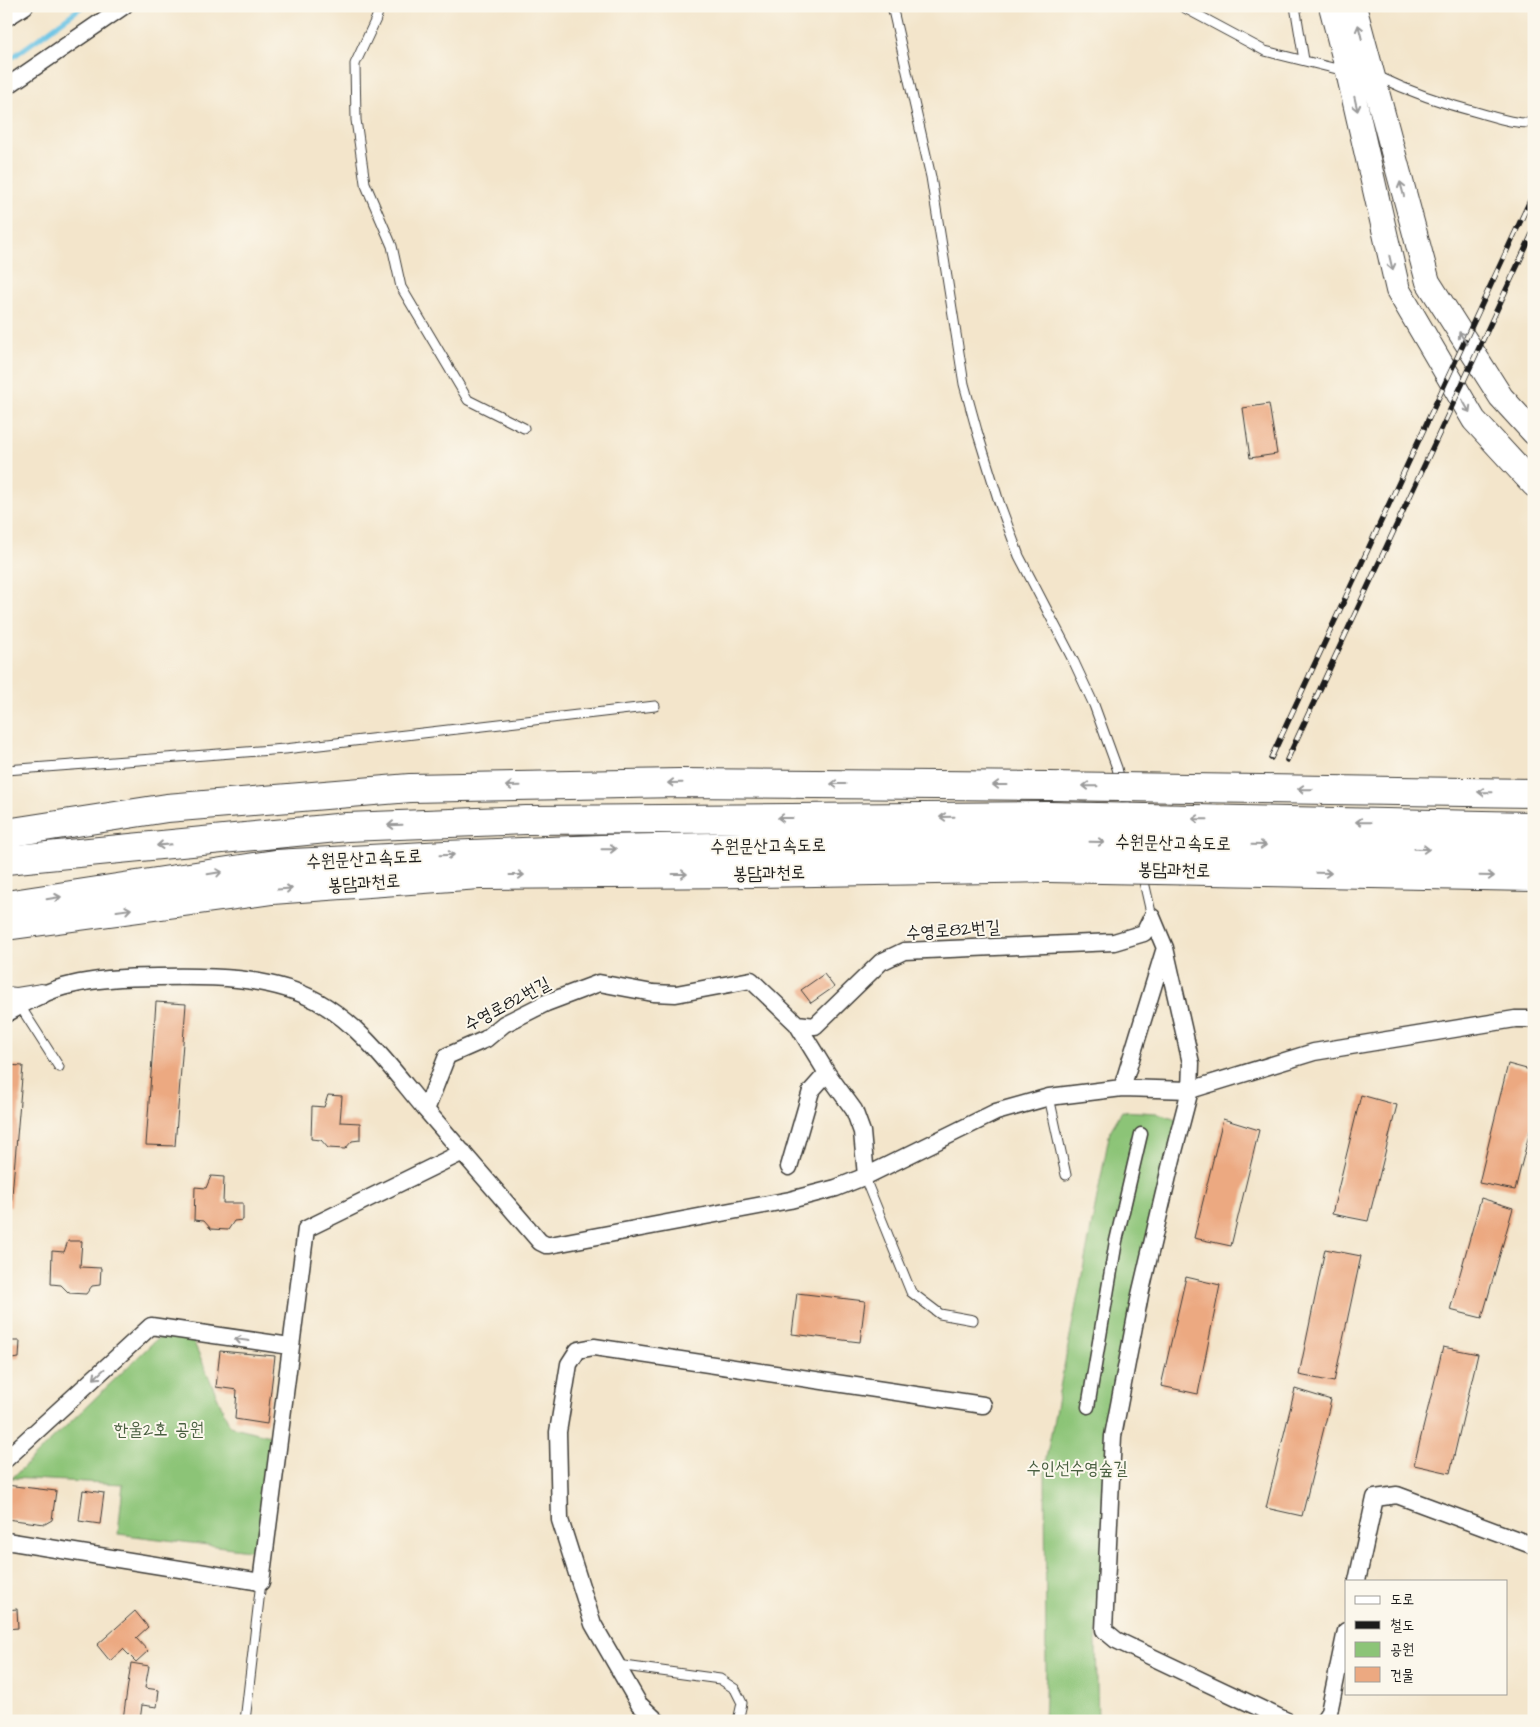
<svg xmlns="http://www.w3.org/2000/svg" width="1540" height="1727" viewBox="0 0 1540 1727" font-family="'Architects Daughter','Poor Story',sans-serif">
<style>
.green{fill:#8cc477;stroke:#54704a}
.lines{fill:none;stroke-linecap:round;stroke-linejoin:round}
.stream{stroke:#67c3e5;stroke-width:5}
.building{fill:#eca981}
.service-casing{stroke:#3c3a36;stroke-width:11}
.pedestrian-casing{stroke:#3c3a36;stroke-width:15}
.minor-casing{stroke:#3c3a36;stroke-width:19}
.tertiary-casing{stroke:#3c3a36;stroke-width:22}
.secondary-casing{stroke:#3c3a36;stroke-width:26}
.trunk-casing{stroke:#3c3a36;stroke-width:30}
.motorway-casing{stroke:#3c3a36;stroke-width:30}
.service{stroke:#fff;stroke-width:9}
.pedestrian{stroke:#fff;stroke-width:12}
.minor{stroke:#fff;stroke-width:16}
.tertiary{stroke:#fff;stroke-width:20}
.secondary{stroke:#fff;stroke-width:24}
.trunk{stroke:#fff;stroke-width:28}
.motorway{stroke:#fff;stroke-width:28}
.rail-casing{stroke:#1c1c1c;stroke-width:5.5}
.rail{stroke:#fbf7ec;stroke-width:4;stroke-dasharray:11;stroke-linecap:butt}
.trunk-bridge-casing{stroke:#3c3a36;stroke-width:30;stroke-linecap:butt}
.motorway-bridge-casing{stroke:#3c3a36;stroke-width:30;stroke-linecap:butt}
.trunk-bridge{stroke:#fff;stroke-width:28}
.motorway-bridge{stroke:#fff;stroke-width:28}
.oneway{stroke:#999}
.labels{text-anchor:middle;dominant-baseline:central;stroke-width:4;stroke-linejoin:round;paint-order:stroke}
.street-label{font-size:18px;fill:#1c1c1c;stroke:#fbf7ec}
.park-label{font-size:18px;fill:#495f40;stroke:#fbf7ec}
</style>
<rect width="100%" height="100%" fill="#fbf7ec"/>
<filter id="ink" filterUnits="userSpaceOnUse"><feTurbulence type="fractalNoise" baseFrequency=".02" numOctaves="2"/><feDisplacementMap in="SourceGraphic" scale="10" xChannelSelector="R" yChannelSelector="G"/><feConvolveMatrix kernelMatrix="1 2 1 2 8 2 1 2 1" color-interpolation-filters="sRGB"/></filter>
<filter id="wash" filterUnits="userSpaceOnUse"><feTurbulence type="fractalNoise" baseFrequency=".0096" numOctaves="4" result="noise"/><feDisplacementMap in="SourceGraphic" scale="20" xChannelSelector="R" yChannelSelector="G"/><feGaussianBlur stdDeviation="1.12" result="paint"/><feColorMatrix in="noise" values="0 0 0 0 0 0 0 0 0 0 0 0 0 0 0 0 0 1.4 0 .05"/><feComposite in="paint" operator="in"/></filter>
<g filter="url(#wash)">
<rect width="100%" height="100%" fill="#f3e5cb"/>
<path class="green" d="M1122 1111 1158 1113 1177 1119 1115 1381 1096 1643 1098 1721H1044L1046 1669 1045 1464 1110 1131Z
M162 1334 192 1338 230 1426 270 1436 257 1551 118 1534 123 1484 12 1478Z"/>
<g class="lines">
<path class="stream" d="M6 62 83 6"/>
</g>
<g id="blocks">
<path class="building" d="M1269 404 1277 454 1250 458 1243 408Z
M824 974 834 987 811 1003 801 990Z
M156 1002 186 1004 175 1146 146 1145Z
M1508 1064 1534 1071V1115L1515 1190 1479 1183Z
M6 1065 23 1066 11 1207H6Z
M328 1095 342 1096 340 1122 360 1123V1140L352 1141 345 1149 328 1148 321 1140 311 1139 312 1106 324 1107Z
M1361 1095 1397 1105 1368 1221 1332 1214Z
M1223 1119 1259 1130 1231 1246 1194 1238Z
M211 1176 224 1177 223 1203H243V1220L234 1221 228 1230 211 1229 204 1221 194 1220 195 1187 206 1188Z
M1481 1198 1513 1208 1482 1318 1450 1310Z
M68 1241H82L80 1267 101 1268 100 1285 92 1286 86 1294 69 1293 61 1285 51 1284 52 1251 64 1252Z
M1325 1249 1361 1256 1334 1382 1299 1375Z
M1186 1277 1220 1285 1198 1394 1161 1386Z
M797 1293 865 1301 860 1342 792 1334Z
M6 1341H20L19 1358 11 1359 6 1366Z
M1443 1347 1478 1354 1450 1473 1414 1465Z
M220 1351 275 1356 267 1424 235 1419 237 1390 216 1387Z
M1295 1389 1331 1400 1302 1516 1266 1508Z
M6 1485 56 1491 52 1520 45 1524 6 1519Z
M83 1490 104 1493 100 1524 79 1521Z
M17 1609 18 1628 6 1629V1610Z
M135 1611 148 1627 136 1638 148 1651 136 1662 123 1649 110 1661 97 1645Z
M131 1663 149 1666 145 1688 159 1690 157 1707 142 1705 140 1721 123 1719Z"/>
</g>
</g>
<g filter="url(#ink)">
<use href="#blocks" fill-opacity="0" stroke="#3c3a36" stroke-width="1"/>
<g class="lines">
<g class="service-casing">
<path id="service" d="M380 6 376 19 355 64 356 120 365 183 392 246 401 287 468 400 524 428
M892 6 931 177 964 384 977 431 999 502 1019 556 1074 662 1094 705 1117 768 1128 814
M1181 6 1265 51 1345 71
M1295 6 1304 60
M1377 76C1410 92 1445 104 1480 113 1498 118 1515 124 1534 123
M6 770 285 749 655 706
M1142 873 1152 917
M20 1006 59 1067
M1049 1097 1066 1175
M866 1176 868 1186 911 1292 940 1314 973 1320
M617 1665 720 1679 735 1689 742 1703 738 1721
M245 1721 261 1582"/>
</g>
<g class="pedestrian-casing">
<path id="pedestrian" d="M1088 1407 1116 1241 1141 1134"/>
</g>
<g class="minor-casing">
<path id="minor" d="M6 18 25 6
M6 87 124 6
M6 1014C27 1002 47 990 71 985 99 978 129 977 158 977 209 976 271 976 317 1001 362 1026 393 1071 426 1110L447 1056 486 1039 504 1024 546 1003 599 983 653 993 676 994 751 980 797 1024 815 1026 881 962 904 951 1114 942 1144 933 1152 917 1165 948 1191 1063 1190 1090 1122 1088 1049 1097 996 1112 866 1176 836 1188 790 1200 550 1245H546L540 1242 426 1110
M797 1024 827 1073 854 1110 862 1132 866 1176
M1122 1088 1164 951
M789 1167 811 1091 827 1073
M6 1459 151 1326 290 1346
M6 1541 261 1582 306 1229 463 1152
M1357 1581 1375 1498 1397 1495 1534 1546
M657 1721 639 1704 593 1624 560 1520 558 1432 569 1364 578 1350 594 1347 983 1405
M1287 1721 1116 1640 1104 1630 1113 1436 1140 1295 1172 1159 1190 1090 1314 1052 1515 1019H1534
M1323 1721 1329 1712 1346 1631"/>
</g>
<g class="tertiary-casing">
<path id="tertiary" d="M6 997 16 998 41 994"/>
</g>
<g class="secondary-casing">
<path id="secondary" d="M1331 6 1348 72 1398 290 1474 420 1534 485
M1354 6 1428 282 1501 397 1534 433"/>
</g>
<g class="trunk-casing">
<path id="trunk" d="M6 833 167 808 410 788 679 783 1049 786
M6 926 272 890 479 875 754 873 1048 868"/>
</g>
<g class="motorway-casing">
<path id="motorway" d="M6 860 347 827 526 820 1049 816
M6 905 275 864 445 855 601 849 1048 841"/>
</g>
<use href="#service" class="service"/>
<use href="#pedestrian" class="pedestrian"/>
<use href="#minor" class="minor"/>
<use href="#tertiary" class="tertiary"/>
<use href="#secondary" class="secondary"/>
<use href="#trunk" class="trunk"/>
<use href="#motorway" class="motorway"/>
<g class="rail-casing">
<path id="rail" d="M1271 758 1534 192
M1287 760 1534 230"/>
</g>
<use href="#rail" class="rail"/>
<g class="trunk-bridge-casing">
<path id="trunk-bridge" d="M1049 786 1534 793
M1048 868 1534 877"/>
</g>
<g class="motorway-bridge-casing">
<path id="motorway-bridge" d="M1049 816 1534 826
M1048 841 1534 851"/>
</g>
<use href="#trunk-bridge" class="trunk-bridge"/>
<use href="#motorway-bridge" class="motorway-bridge"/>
</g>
<defs><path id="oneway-shaft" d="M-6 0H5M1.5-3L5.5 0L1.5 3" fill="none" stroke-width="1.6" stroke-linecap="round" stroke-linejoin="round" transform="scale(1.25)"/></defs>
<g class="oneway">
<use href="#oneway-shaft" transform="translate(1360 32) rotate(-104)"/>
<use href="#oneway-shaft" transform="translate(1356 104) rotate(77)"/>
<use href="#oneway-shaft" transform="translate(1402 189) rotate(-105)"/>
<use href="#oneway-shaft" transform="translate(1391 263) rotate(77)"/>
<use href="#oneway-shaft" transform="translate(1463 338) rotate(-122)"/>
<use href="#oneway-shaft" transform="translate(1466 406) rotate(60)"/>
<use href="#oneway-shaft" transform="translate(675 783) rotate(179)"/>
<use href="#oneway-shaft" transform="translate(838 784) rotate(-180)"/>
<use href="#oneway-shaft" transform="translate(1000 785) rotate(-180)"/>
<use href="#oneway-shaft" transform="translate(513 786) rotate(179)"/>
<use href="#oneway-shaft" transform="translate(1090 786) rotate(-179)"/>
<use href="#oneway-shaft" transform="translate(1305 789) rotate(-179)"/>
<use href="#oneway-shaft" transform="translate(1485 792) rotate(-179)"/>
<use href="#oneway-shaft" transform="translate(947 817) rotate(179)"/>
<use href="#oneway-shaft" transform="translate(785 818) rotate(180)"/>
<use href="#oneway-shaft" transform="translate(1200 819) rotate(-179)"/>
<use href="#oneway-shaft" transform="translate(1363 822) rotate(-179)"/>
<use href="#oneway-shaft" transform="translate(395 825) rotate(178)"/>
<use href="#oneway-shaft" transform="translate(1097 842) rotate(1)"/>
<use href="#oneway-shaft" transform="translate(164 845) rotate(175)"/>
<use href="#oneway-shaft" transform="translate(1259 845) rotate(1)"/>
<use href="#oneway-shaft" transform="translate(609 849) rotate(-1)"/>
<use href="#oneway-shaft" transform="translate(1422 849) rotate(1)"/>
<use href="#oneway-shaft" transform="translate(447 855) rotate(-2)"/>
<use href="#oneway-shaft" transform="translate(215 873) rotate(-9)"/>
<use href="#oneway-shaft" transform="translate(1324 873) rotate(1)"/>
<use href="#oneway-shaft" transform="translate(680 874)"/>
<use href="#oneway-shaft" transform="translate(517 875)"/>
<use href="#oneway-shaft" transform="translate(1487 876) rotate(1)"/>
<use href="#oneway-shaft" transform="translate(285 889) rotate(-4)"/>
<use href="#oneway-shaft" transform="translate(54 898) rotate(-9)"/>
<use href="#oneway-shaft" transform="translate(124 910) rotate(-8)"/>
<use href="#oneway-shaft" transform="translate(242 1340) rotate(-172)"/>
<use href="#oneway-shaft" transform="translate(99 1374) rotate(137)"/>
</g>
</g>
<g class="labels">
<g class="street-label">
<text transform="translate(1173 843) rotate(1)">수원문산고속도로</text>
<text transform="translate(768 846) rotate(-1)">수원문산고속도로</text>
<text transform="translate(364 859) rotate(-3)">수원문산고속도로</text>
<text transform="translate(1174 870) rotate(1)">봉담과천로</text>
<text transform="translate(769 873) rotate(-1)">봉담과천로</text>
<text transform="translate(364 883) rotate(-4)">봉담과천로</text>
<text transform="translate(953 930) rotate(-4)">수영로82번길</text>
<text transform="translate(507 1004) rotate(-28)">수영로82번길</text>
</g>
<g class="park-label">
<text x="159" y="1429">한울2호 공원</text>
<text x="1077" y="1468">수인선수영숲길</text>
</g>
</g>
<rect width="1540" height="1727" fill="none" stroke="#fbf7ec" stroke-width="25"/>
<rect x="1345" y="1580" width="162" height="115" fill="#fbf7ec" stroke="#a29f99"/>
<rect x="1355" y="1596" width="25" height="8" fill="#ffffff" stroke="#a29f99"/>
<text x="1390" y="1604" font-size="15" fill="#1c1c1c">도로</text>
<rect x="1355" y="1621" width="25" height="8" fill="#1c1c1c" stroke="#a29f99"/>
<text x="1390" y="1630" font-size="15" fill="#1c1c1c">철도</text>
<rect x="1355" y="1642" width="25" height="15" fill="#8cc477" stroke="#a29f99"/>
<text x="1390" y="1654" font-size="15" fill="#1c1c1c">공원</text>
<rect x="1355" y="1667" width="25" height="15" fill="#eca981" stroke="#a29f99"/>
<text x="1390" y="1680" font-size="15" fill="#1c1c1c">건물</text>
</svg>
